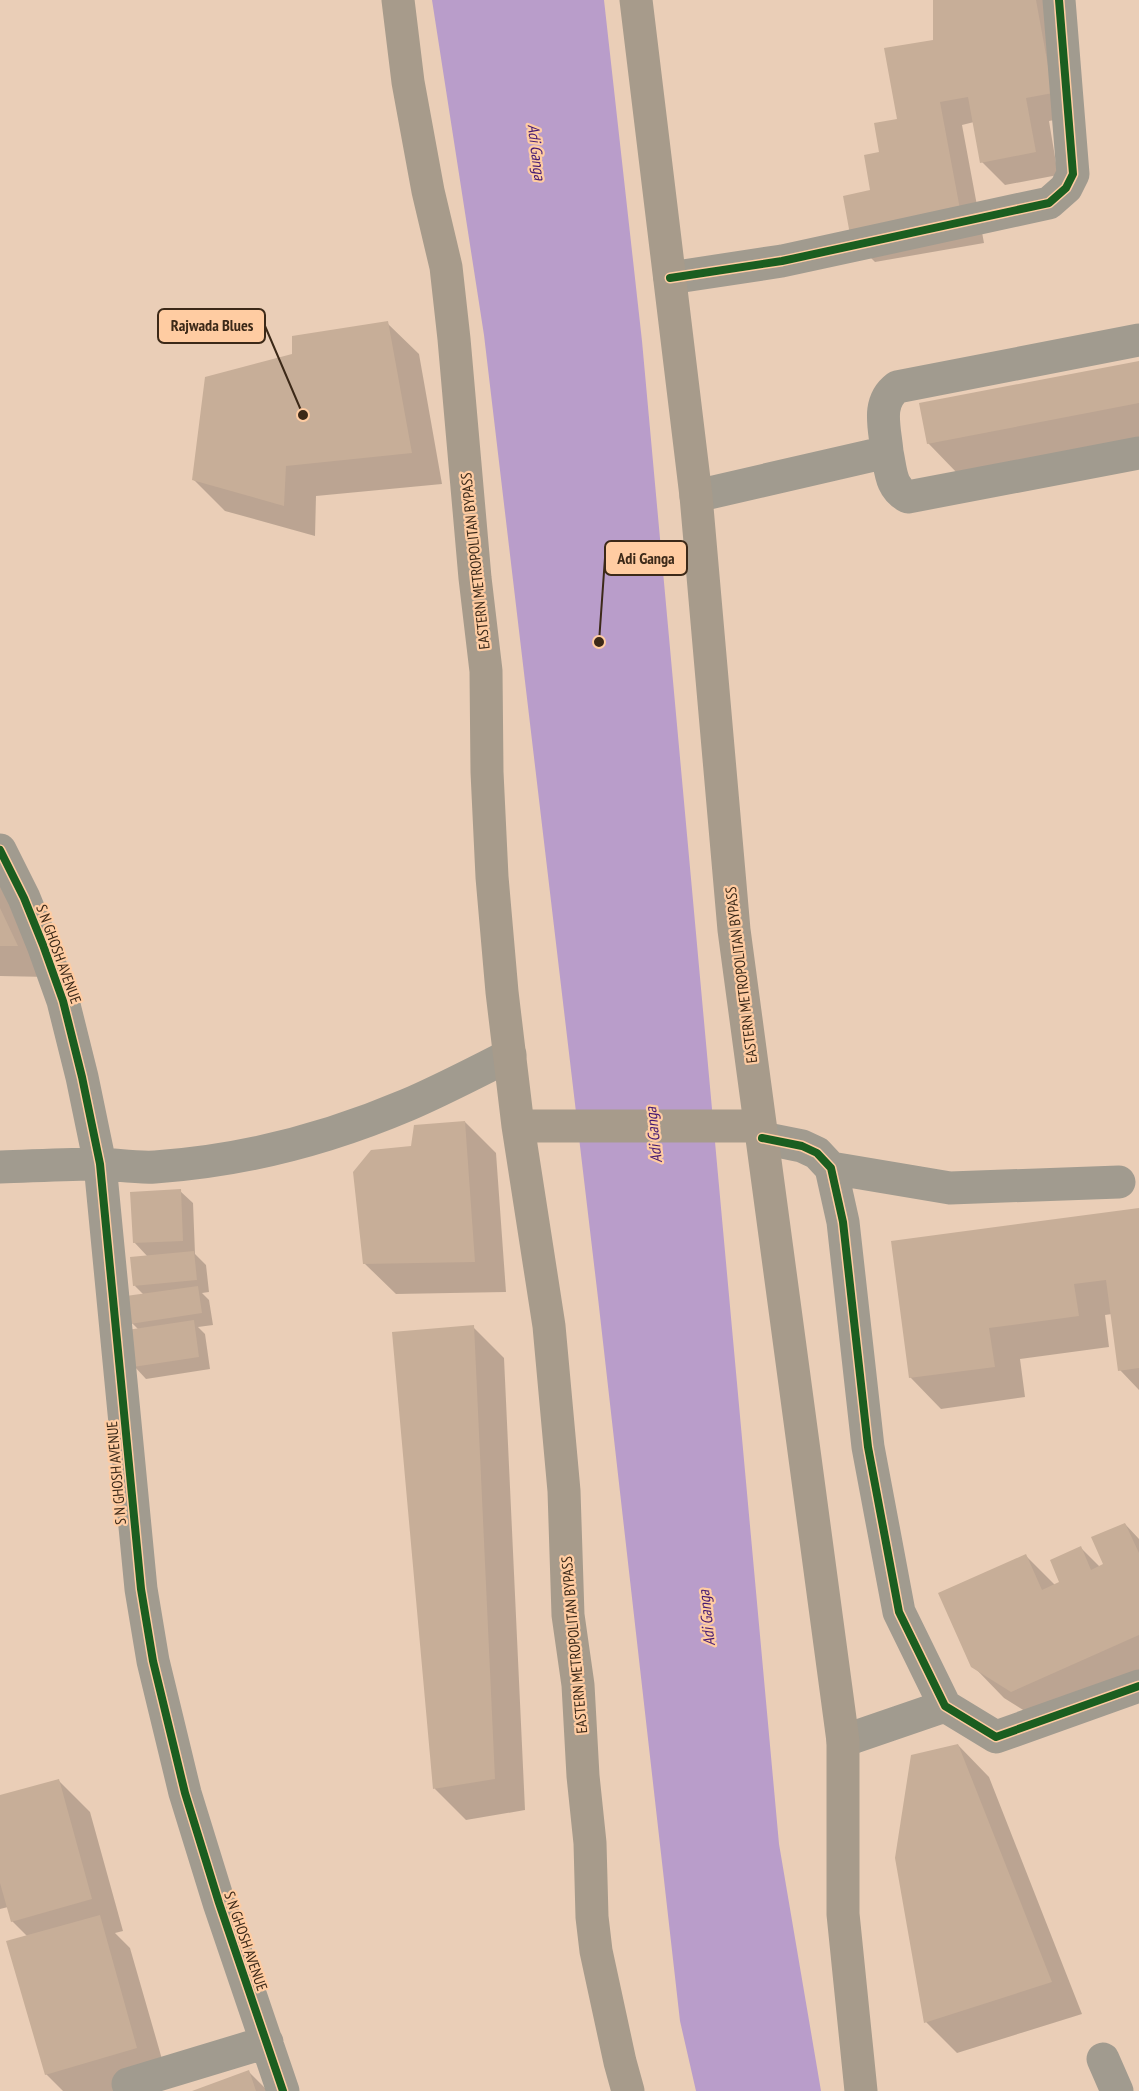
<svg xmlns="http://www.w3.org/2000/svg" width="1139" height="2091" viewBox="0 0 1139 2091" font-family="'PT Sans Narrow',sans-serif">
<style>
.water{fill:#b99dca}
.shadow{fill:#0003}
.building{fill:#c7ae98}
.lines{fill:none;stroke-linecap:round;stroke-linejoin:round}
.minor{stroke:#a19b8f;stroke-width:33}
.major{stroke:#a79b8b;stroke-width:33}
.cycleway-casing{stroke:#ffcca2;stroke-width:11}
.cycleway{stroke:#1b5e20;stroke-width:8}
.labels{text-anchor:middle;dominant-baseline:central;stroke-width:4.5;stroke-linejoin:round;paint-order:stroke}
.street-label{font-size:15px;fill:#3c2918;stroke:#ffcca2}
.water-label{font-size:16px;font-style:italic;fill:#451a72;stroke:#ffcca2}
.leader{fill:none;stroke:#3c2918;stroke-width:2}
.callout-dot{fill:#3c2918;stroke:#ffcca2;stroke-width:2}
.callout{fill:#ffcca2;stroke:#3c2918;stroke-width:2}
.callout-label{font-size:16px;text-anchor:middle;font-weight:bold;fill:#3c2918}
</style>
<rect width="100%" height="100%" fill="#eaceb7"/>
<path class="water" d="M432 0H604L642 341 779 1844 821 2091H696L680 2021 598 1298 484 335Z"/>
<path class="shadow" d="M934 0H1054L1076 116 1049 121 1058 175 1005 185 982 162 974 122 962 125 984 243 875 262 852 239 872 191 881 153 935 41Z
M387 323 419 354 442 484 316 496 315 536 225 511 194 480 294 355Z
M1139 363V440L959 475 928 443Z
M0 883 48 977 0 976Z
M465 1122 496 1153 506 1292 396 1294 364 1263Z
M180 1191 193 1203 195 1254 206 1265 209 1292 202 1293 209 1300 213 1325 198 1327 205 1334 210 1369 146 1379 134 1366 139 1330 132 1323 144 1295 135 1286 148 1257 134 1242Z
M1139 1210V1390L1120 1370 1112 1314 1105 1315 1109 1347 1020 1359 1025 1397 941 1409 910 1377Z
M473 1327 504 1358 525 1810 466 1820 435 1789Z
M1125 1524 1139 1539V1680L1044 1723 1004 1698 973 1666 1026 1556 1055 1585 1061 1583 1081 1548 1100 1567 1105 1565Z
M958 1745 989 1777 1082 2014 957 2053 926 2022Z
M59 1781 90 1812 123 1931 115 1933 130 1948 168 2080 128 2091H63L46 2074 28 1937 12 1921 8 1907 0 1909V1797Z
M249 2072 268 2091H196Z"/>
<path class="building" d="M933 0H1036L1053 93 1026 98 1036 152 980 163 968 97 940 102 962 220 851 240 843 196 870 190 864 155 879 152 874 123 897 119 884 48 933 40Z
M388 321 412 453 286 466 284 506 192 480 205 377 292 354V336Z
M1139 361V403L927 444 919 403Z
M0 908 18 946H0Z
M465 1121 475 1262 363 1264 353 1172 371 1150 411 1146 414 1125Z
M181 1189 183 1241 133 1243 130 1192Z
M1139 1208V1368L1118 1371 1106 1280 1074 1284 1079 1316 989 1328 995 1367 909 1378 891 1241Z
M194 1251 197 1280 133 1286 130 1257Z
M198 1286 202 1313 130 1324 126 1296Z
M194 1320 199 1357 133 1367 127 1330Z
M474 1325 495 1779 433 1789 392 1332Z
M1125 1523 1139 1553V1635L1011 1692 971 1667 938 1593 1026 1554 1042 1590 1059 1582 1050 1560 1081 1546 1091 1570 1103 1564 1091 1537Z
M958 1744 1052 1982 924 2023 895 1858 911 1755Z
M59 1779 92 1899 11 1922 0 1883V1795Z
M100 1915 137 2048 45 2075 6 1941Z
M249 2070 256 2091H192Z"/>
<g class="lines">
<path class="minor" d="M670 278 782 261 1049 203 1066 188 1073 174 1059 0
M887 452C891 470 890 488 908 497L1139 453
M696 496 887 452C885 428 876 403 897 387L1139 340
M0 850 24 898 43 945 63 1001 82 1077 100 1164 141 1589 153 1661 185 1793 219 1903 283 2091
M762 1138 802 1146 817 1153 831 1168 843 1222 868 1447 899 1612 945 1706 996 1737 1139 1686
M0 1167C33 1166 67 1164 101 1164 119 1165 137 1168 155 1167 242 1161 327 1139 407 1105 442 1090 476 1072 510 1055
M831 1168 950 1188 1119 1182
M843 1741 945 1706
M1103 2059 1117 2091
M131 2091 128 2084 267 2042"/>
<path class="major" d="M398 0 408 82 428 191 446 267 454 339 475 578 486 671 487 772 492 877 502 992 518 1126 549 1326 564 1491 568 1615 578 1685 583 1776 590 1843 592 1917 596 1951 620 2062 628 2091
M636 0 696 496 734 930 843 1741V1914L861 2091
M518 1126H759"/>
<g class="cycleway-casing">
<path id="cycleway" d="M670 278 782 261 1049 203 1066 188 1073 174 1059 0
M0 850 24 898 43 945 63 1001 82 1077 100 1164 141 1589 153 1661 185 1793 219 1903 283 2091
M762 1138 802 1146 817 1153 831 1168 843 1222 868 1447 899 1612 945 1706 996 1737 1139 1686"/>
</g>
<use href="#cycleway" class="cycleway"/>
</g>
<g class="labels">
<g class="street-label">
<text transform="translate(475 561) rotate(-96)">EASTERN METROPOLITAN BYPASS</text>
<text transform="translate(59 954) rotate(70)">S N GHOSH AVENUE</text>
<text transform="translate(741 975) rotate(-97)">EASTERN METROPOLITAN BYPASS</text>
<text transform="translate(116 1473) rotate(-95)">S N GHOSH AVENUE</text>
<text transform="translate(574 1645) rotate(-95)">EASTERN METROPOLITAN BYPASS</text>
<text transform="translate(246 1941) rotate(71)">S N GHOSH AVENUE</text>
</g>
<g class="water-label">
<text transform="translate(537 152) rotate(83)">Adi Ganga</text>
<text transform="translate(653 1135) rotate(-96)">Adi Ganga</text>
<text transform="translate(706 1618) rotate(-96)">Adi Ganga</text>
</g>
</g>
<path class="leader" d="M303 415L265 326M599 642L605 558"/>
<g class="callout-dot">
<circle cx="303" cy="415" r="6"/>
<circle cx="599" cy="642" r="6"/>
</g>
<g class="callout">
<rect x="158" y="309" width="107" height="34" rx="6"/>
<rect x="605" y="541" width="82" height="34" rx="6"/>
</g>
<g class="callout-label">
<text x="212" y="331">Rajwada Blues</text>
<text x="646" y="564">Adi Ganga</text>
</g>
</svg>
